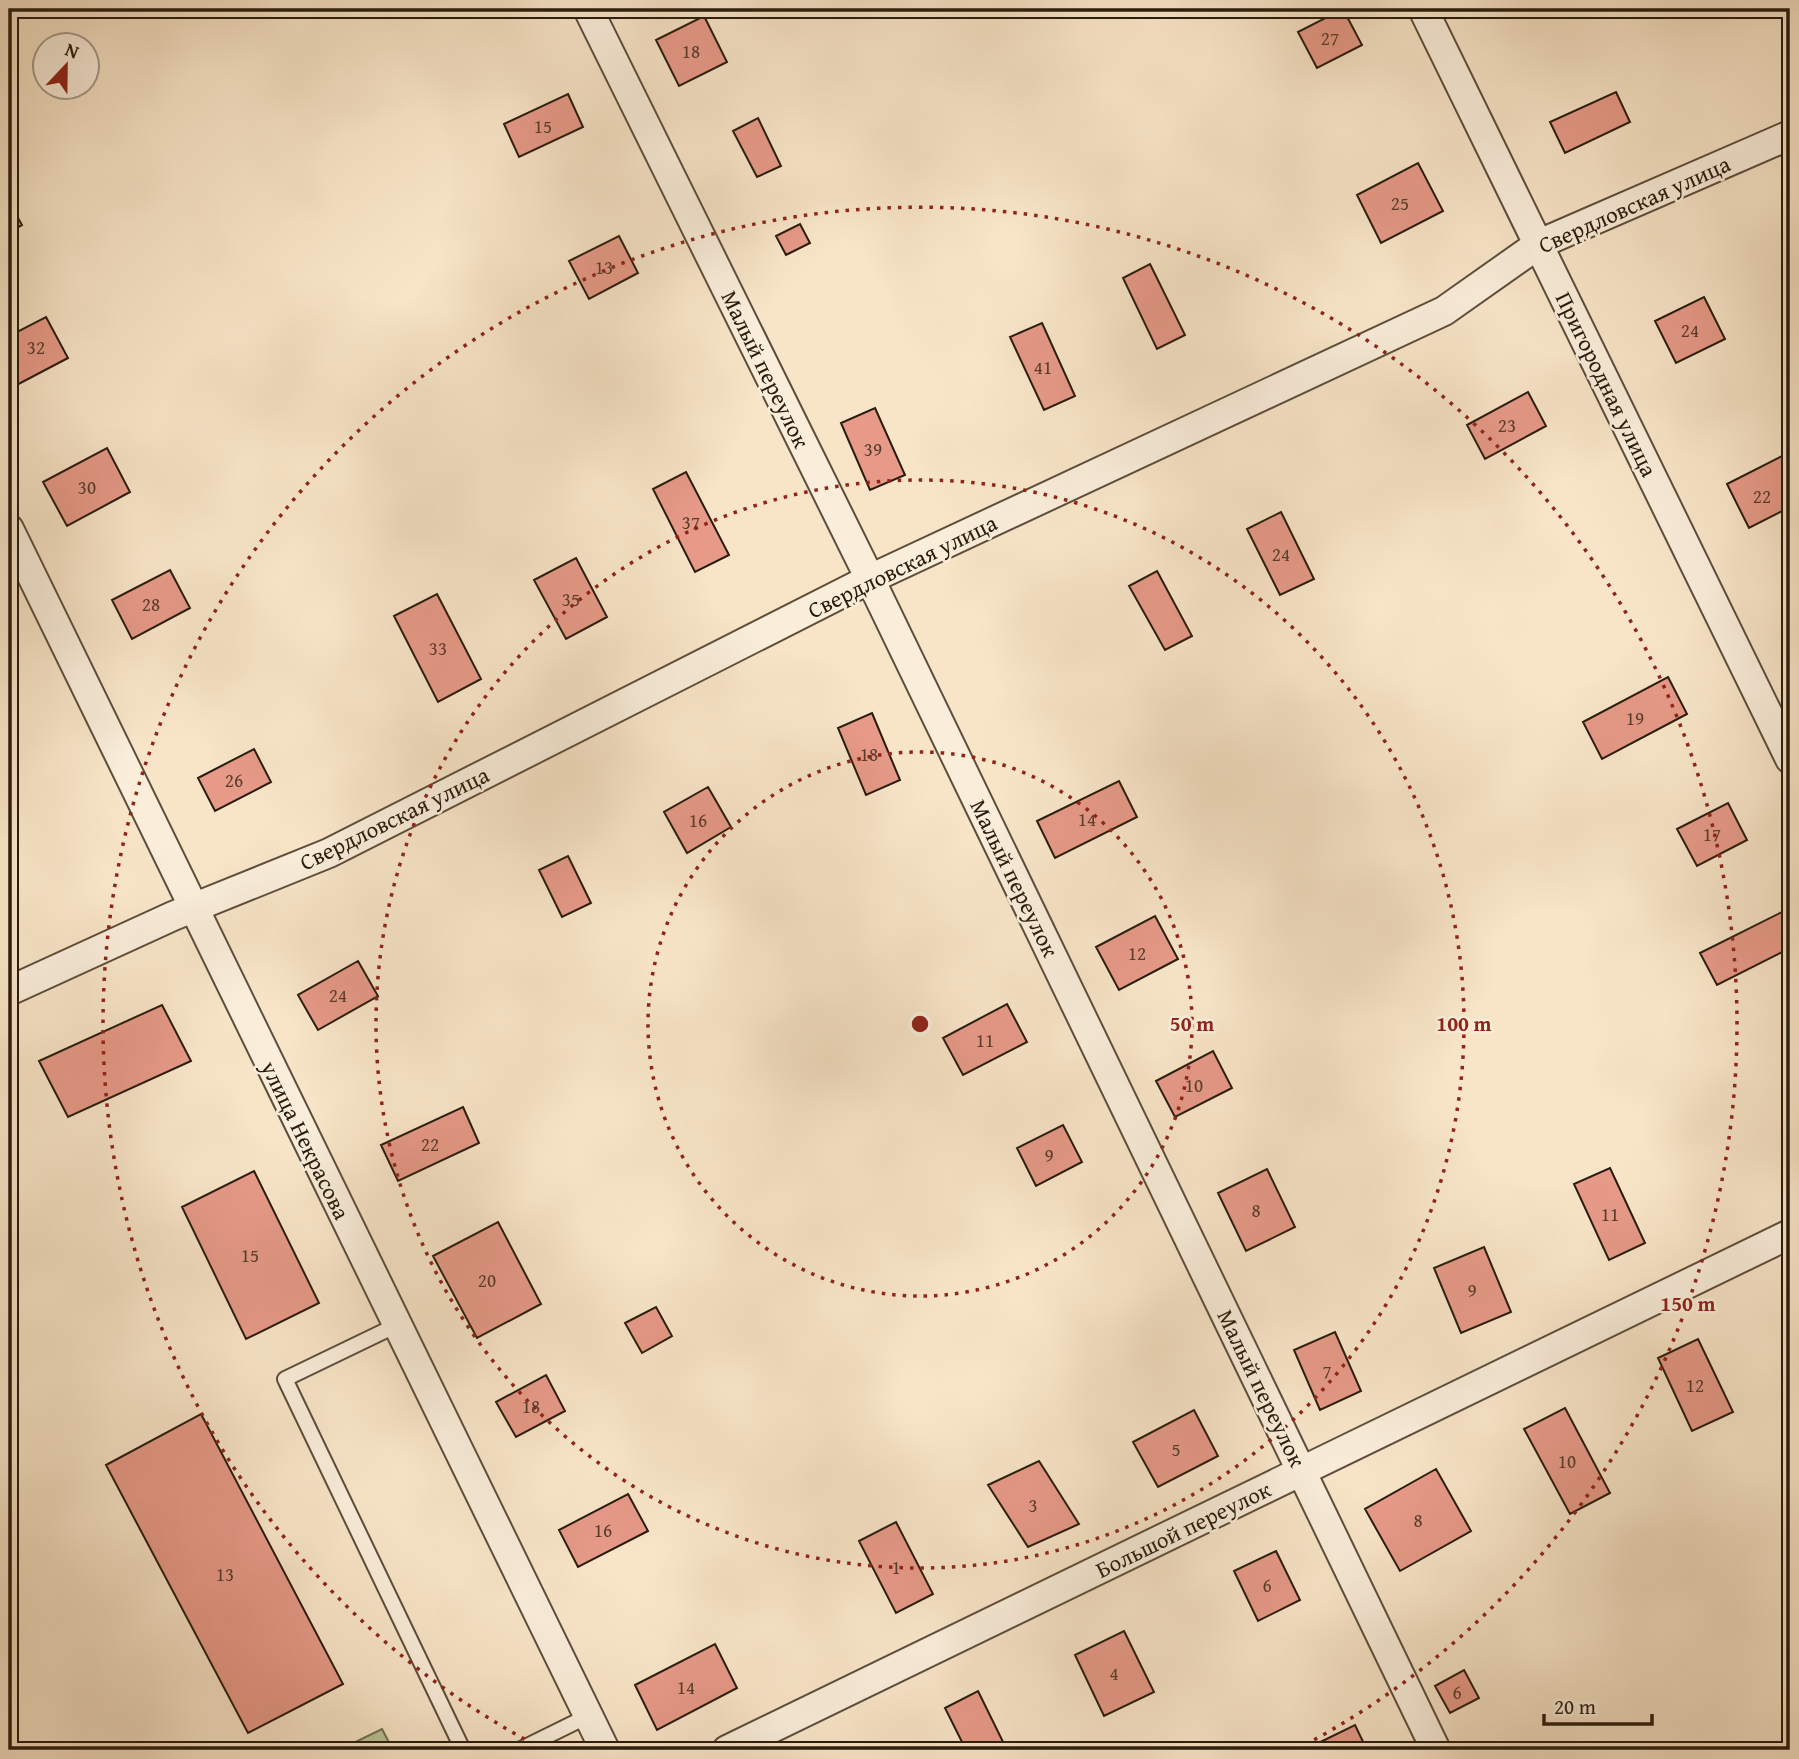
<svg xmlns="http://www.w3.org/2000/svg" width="1799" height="1759" viewBox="0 0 1799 1759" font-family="'Gentium Book Plus',serif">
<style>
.green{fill:#b9c599;stroke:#717053;stroke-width:2}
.building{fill:#e79a88;stroke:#291c0d;stroke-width:2}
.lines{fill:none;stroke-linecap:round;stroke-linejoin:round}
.lane-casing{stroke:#5d4e3c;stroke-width:18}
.street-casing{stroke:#5d4e3c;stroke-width:32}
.lane{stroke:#faeedb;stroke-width:14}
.street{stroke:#faeedb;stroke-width:28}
.ring{fill:none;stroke:#8f2418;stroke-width:3.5;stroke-dasharray:3.5 7}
.labels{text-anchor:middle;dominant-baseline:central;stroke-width:5;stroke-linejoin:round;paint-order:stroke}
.number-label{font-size:19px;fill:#583c2c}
.street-label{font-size:23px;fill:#291c0d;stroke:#faeedb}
.centre{fill:#8f2418;stroke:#faeedb;stroke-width:3.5}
.ring-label{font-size:21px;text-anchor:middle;font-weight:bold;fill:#8f2418;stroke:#faeedb;stroke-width:5;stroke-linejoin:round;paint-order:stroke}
</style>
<rect width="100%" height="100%" fill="#f8e5c8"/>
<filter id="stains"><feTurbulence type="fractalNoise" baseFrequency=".00286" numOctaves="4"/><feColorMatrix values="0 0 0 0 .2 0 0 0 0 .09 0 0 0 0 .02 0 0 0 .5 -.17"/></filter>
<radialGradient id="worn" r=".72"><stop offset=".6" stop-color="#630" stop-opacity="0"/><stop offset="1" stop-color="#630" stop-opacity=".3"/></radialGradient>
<path class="green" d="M382 1729 393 1750H339Z"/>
<path class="building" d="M1343 9 1362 45 1317 68 1298 32Z
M704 16 727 62 679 86 656 40Z
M1616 92 1630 122 1565 153 1550 122Z
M568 94 583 127 519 157 504 124Z
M758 118 781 166 757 177 733 131Z
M1418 163 1443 211 1381 243 1357 195Z
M9 202 22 225 9 232Z
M800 224 810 243 786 255 776 236Z
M619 236 638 273 589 299 569 261Z
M1150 264 1185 335 1157 349 1123 278Z
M1704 297 1725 339 1676 363 1655 321Z
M46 317 68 358 9 389V336Z
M1042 323 1075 396 1044 410 1010 337Z
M1528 392 1546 426 1485 459 1467 425Z
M875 408 905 475 870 490 841 423Z
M107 448 130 492 67 526 43 482Z
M1788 453 1790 458V507L1749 528 1727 484Z
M686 472 729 555 695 572 653 489Z
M1281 512 1314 579 1280 595 1247 529Z
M576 558 607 617 566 639 534 580Z
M170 570 190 608 132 639 112 600Z
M1157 571 1192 636 1165 650 1129 586Z
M437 594 481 679 438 702 394 616Z
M1668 677 1687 714 1602 759 1583 722Z
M872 713 900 780 866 795 838 728Z
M254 749 271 782 215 811 198 778Z
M1119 781 1137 817 1055 858 1037 821Z
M708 787 731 827 687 853 664 812Z
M1728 803 1747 840 1697 866 1677 829Z
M568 856 591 903 562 917 539 870Z
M1786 910 1790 919V948L1717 985 1700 953Z
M1155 916 1178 959 1119 990 1096 947Z
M358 961 378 996 318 1030 298 995Z
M1007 1004 1027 1042 963 1075 943 1038Z
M162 1005 191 1061 68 1117 39 1061Z
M1213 1051 1232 1088 1175 1117 1156 1081Z
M463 1107 479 1143 398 1181 381 1145Z
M1063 1125 1082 1162 1036 1186 1017 1148Z
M1610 1168 1645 1243 1609 1260 1574 1184Z
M1267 1169 1295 1227 1246 1251 1218 1193Z
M254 1171 319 1303 246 1339 182 1207Z
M498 1222 541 1304 477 1338 433 1256Z
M1484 1247 1511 1312 1461 1333 1434 1268Z
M656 1307 672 1336 642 1353 625 1323Z
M1335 1332 1361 1391 1320 1410 1294 1350Z
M1698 1339 1733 1412 1692 1431 1658 1358Z
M546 1375 565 1411 516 1437 496 1402Z
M1565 1408 1610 1493 1570 1514 1524 1429Z
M1194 1410 1218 1456 1158 1487 1133 1442Z
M201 1414 343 1684 248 1733 106 1465Z
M1039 1461 1079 1524 1028 1547 988 1485Z
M1436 1469 1471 1531 1400 1571 1365 1509Z
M628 1494 648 1531 578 1567 559 1530Z
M896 1522 933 1594 896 1613 859 1541Z
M1276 1551 1300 1600 1258 1621 1234 1571Z
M1124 1631 1154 1692 1104 1716 1075 1655Z
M715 1644 737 1688 657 1730 635 1685Z
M1464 1670 1479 1698 1450 1713 1435 1686Z
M978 1691 1007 1750H966L945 1708Z
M1355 1725 1367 1750H1304Z"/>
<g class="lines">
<g class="lane-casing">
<path id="lane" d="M397 1325 285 1379 463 1750
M519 1750 588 1716"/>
</g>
<g class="street-casing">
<path id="street" d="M588 9 870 579 1436 1750
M1423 9 1790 759
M9 529 605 1750
M9 991 173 916 329 853 870 579 1444 311 1539 244 1790 135
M727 1750C1082 1578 1437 1408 1790 1234"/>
</g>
<use href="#lane" class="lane"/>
<use href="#street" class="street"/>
</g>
<g class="ring">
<circle cx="920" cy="1024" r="272"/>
<circle cx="920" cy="1024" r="544"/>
<path d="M543 1749A817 817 0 1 1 1297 1749"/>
</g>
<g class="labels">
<g class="number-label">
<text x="1330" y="38">27</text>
<text x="691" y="51">18</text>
<text x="543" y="126">15</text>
<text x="1400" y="203">25</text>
<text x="604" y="267">13</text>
<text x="1690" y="330">24</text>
<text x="36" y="347">32</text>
<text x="1043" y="367">41</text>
<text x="1507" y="425">23</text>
<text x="873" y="449">39</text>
<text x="87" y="487">30</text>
<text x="1762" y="496">22</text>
<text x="691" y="522">37</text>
<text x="1281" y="554">24</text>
<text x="571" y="599">35</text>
<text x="151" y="604">28</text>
<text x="438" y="648">33</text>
<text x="1635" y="718">19</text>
<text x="869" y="754">18</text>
<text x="234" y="780">26</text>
<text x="1087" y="819">14</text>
<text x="698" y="820">16</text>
<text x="1712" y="834">17</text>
<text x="1137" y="953">12</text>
<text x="338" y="995">24</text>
<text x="985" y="1040">11</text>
<text x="1194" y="1085">10</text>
<text x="430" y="1144">22</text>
<text x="1049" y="1155">9</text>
<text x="1256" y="1210">8</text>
<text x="1610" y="1214">11</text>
<text x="250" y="1255">15</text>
<text x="487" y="1280">20</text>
<text x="1472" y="1290">9</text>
<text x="1327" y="1371">7</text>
<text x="1695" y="1385">12</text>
<text x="531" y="1406">18</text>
<text x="1176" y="1449">5</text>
<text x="1567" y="1461">10</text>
<text x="1033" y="1505">3</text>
<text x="1418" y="1520">8</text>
<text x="603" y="1530">16</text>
<text x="896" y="1567">1</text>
<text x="225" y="1574">13</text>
<text x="1267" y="1585">6</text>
<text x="1114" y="1673">4</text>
<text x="686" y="1687">14</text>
<text x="1457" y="1692">6</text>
</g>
<g class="street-label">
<text transform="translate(1634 204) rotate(-24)">Свердловская улица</text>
<text transform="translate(766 369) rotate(64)">Малый переулок</text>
<text transform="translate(1607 384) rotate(64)">Пригородная улица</text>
<text transform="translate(902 566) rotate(-26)">Свердловская улица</text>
<text transform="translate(394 818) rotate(-26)">Свердловская улица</text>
<text transform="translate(1015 878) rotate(64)">Малый переулок</text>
<text transform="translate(306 1140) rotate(64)">улица Некрасова</text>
<text transform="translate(1262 1388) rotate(64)">Малый переулок</text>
<text transform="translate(1183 1529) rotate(-26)">Большой переулок</text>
</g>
</g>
<circle cx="920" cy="1024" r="10" class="centre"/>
<g class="ring-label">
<text x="1192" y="1031">50 m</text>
<text x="1464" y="1031">100 m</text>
<text x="1688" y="1311">150 m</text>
</g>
<rect width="1799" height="1759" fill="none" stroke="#f8e5c8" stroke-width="35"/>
<rect x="10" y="10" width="1778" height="1738" fill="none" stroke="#291c0d" stroke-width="3.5"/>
<rect x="18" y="18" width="1764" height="1724" fill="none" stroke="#291c0d" stroke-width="2"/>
<g transform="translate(66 66) rotate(22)"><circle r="33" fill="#faeedb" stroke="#a69a89" stroke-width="2"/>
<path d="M0-5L12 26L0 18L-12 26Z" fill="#8f2418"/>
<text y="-10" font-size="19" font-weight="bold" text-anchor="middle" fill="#291c0d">N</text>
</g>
<path d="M1544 1714v10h108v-10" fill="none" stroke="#291c0d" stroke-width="3.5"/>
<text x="1554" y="1714" font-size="21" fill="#291c0d" stroke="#faeedb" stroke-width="5" paint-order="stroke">20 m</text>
<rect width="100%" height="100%" filter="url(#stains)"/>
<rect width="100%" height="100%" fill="url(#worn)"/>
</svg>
